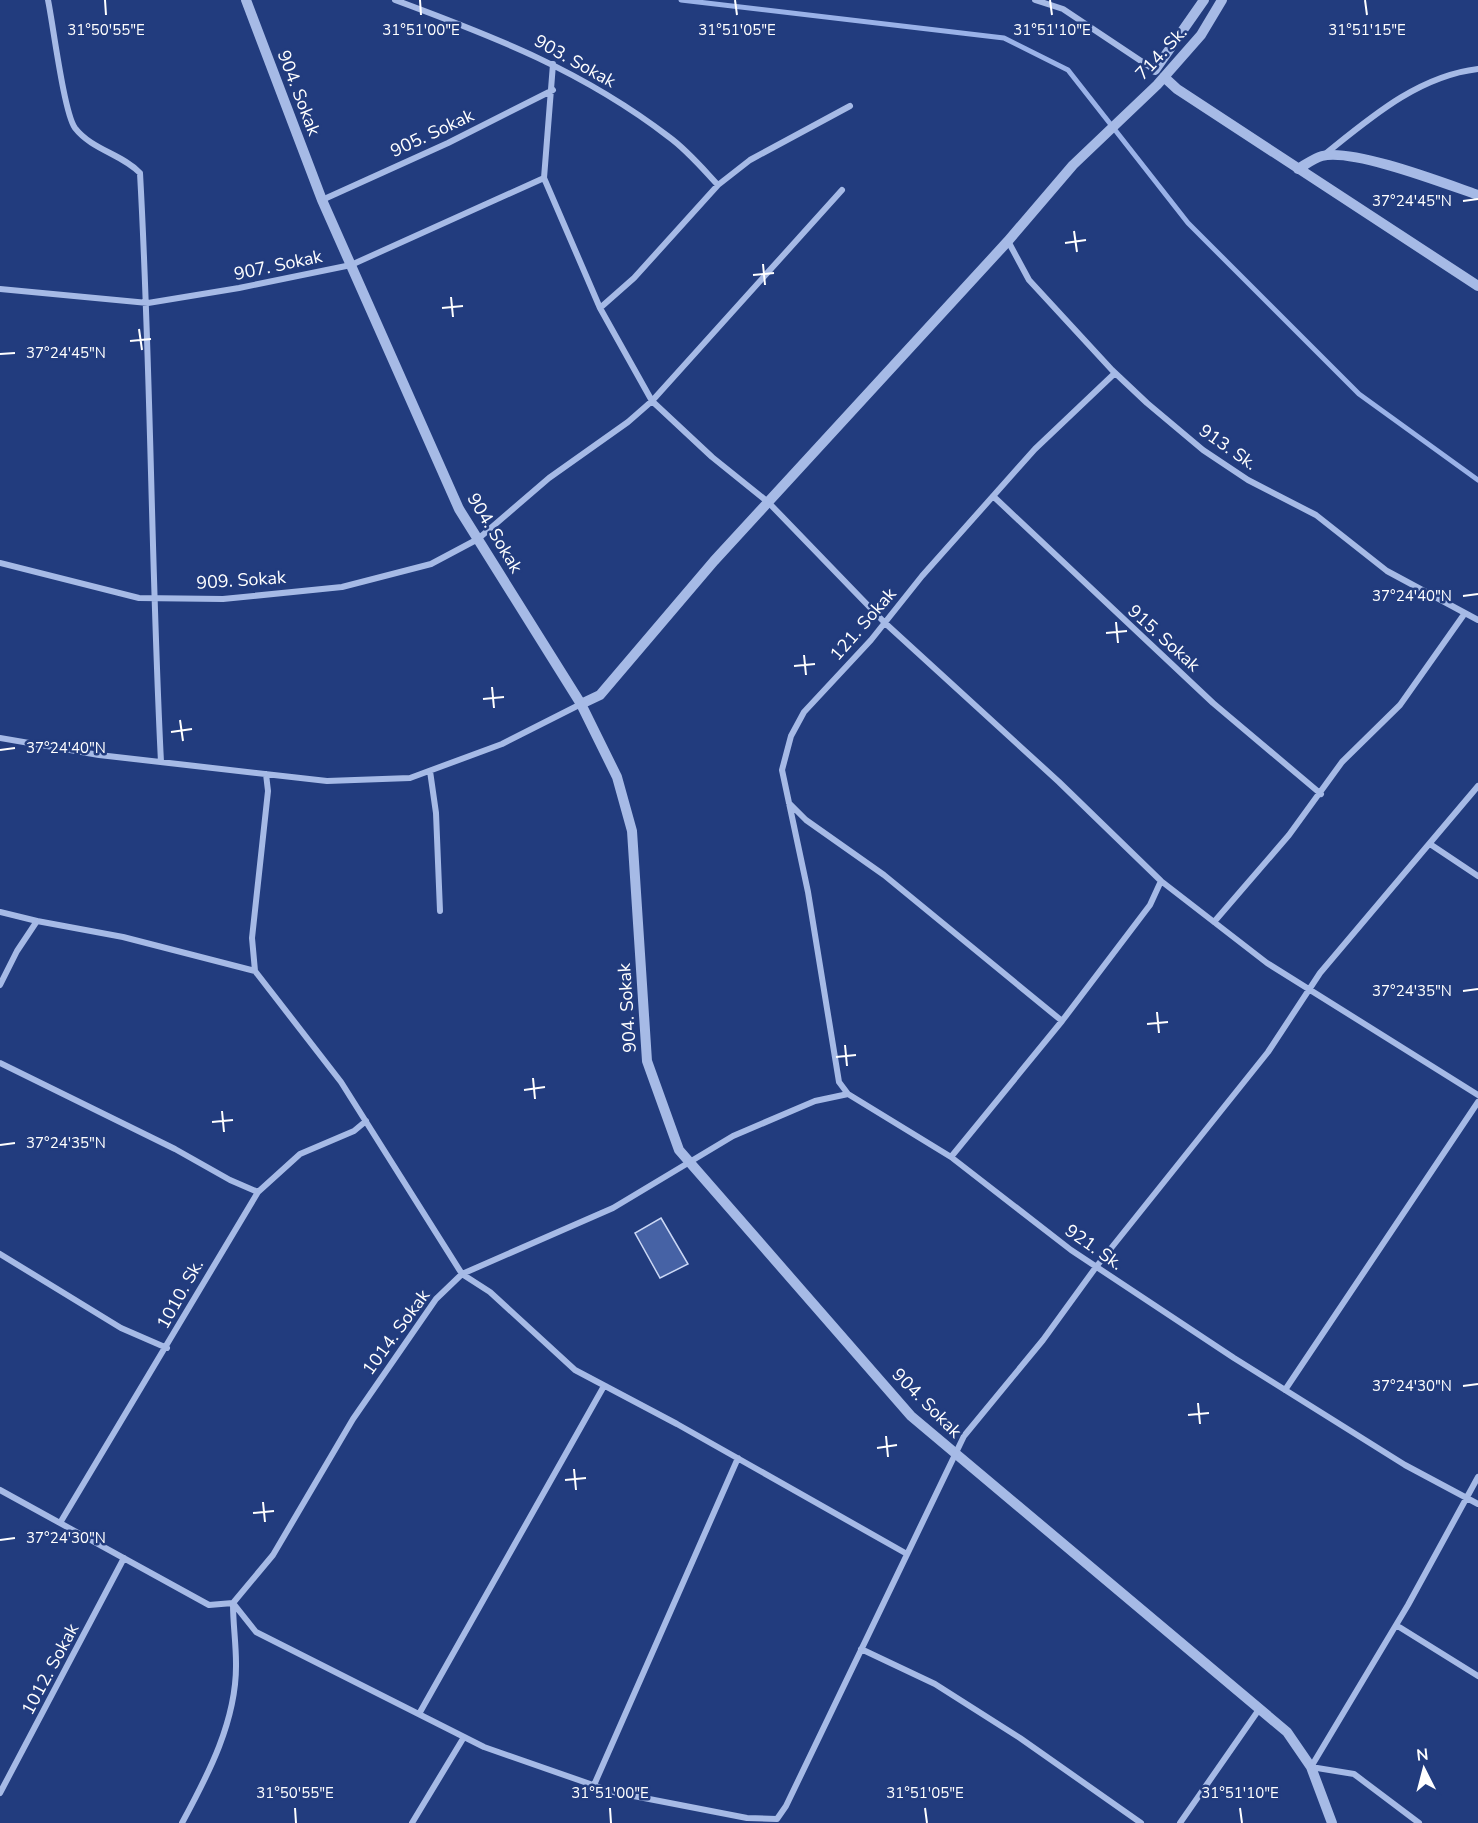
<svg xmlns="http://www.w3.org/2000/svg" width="1478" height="1823" viewBox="0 0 1478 1823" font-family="'Nunito Sans',sans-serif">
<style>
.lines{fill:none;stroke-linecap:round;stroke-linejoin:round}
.stream{stroke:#9ab2e8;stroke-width:5}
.building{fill:#4662a5;stroke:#cad7f5;stroke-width:1.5}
.minor{stroke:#a6bae6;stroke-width:6}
.tertiary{stroke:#a6bae6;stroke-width:10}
.ticks{fill:none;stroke:#fff;stroke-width:2}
.labels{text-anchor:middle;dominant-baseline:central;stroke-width:5;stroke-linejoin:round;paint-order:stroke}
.street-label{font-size:18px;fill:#fff;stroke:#223c7e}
.ticks-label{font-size:15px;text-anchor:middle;fill:#fff;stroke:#223c7e;stroke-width:5;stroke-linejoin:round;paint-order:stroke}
</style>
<rect width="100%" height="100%" fill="#223c7e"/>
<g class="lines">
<path class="stream" d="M681 0 1004 38 1068 70 1188 223 1359 394 1478 480"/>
</g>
<path class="building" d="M661 1218 688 1264 660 1278 635 1233Z"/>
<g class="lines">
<path class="minor" d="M48 0C53 24 64 113 75 128 92 150 122 154 140 173 151 369 151 566 161 762
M395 0C495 37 583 71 669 137 687 150 703 169 718 185
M1035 0 1063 9 1156 71
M553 64 544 178 600 308 652 401 712 457 768 502 885 623 1059 782 1161 881 1267 963 1478 1095
M1324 155C1370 118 1418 76 1478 69
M322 200 448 143 553 90
M1008 241 1029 280 1112 370 1147 403 1203 450 1248 480 1316 515 1387 571 1478 620
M0 289 148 303 239 288 351 265 544 178
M600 308 634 278 718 185 750 160 850 106
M993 496 1213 703 1321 794
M0 563 139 598 223 599 342 587 431 564 478 539 549 478 628 422 652 401 842 190
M0 738 99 755 327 781 410 778 502 744 581 704
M430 771 436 813 440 911
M266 774 268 791 252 938 255 971 341 1082 462 1274 490 1292 575 1370 677 1424 907 1554
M789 803 806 820 884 875 1062 1021
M1430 844 1478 876
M0 912 37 921
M1214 922 1289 835 1342 762 1400 705 1465 613
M0 985 17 951 37 921 123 937 255 971
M0 1063 175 1149 230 1180 258 1192
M848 1094 839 1082 808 892 782 770 791 736 804 712 871 640 922 576 1035 449 1115 373
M951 1157 1062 1021 1150 905 1161 881
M0 1254 121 1328 167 1348
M1285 1390 1478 1102
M0 1490 209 1605 233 1603 273 1555 353 1419 436 1299 462 1274 613 1208 733 1136 815 1101 848 1094 951 1157 1071 1250 1234 1358 1405 1465 1478 1504
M60 1523 258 1192 300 1154 354 1131 366 1121
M233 1603 256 1632 484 1747 613 1792 747 1818 777 1819 786 1806 964 1436 1043 1340 1096 1267 1268 1052 1320 973 1478 786
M1396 1625 1478 1676
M861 1649 935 1684 1020 1738 1141 1823
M419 1714 604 1386
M594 1785 738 1458
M0 1793 124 1558
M182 1823C208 1775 237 1720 236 1663 236 1643 233 1624 233 1604
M412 1823 464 1737
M1180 1823 1260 1708
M1419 1823 1354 1774 1311 1767 1408 1605 1478 1477"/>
<path class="tertiary" d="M246 0 322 200 459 509 581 704 617 777 632 831 647 1061 679 1150 911 1416 1287 1732 1311 1767 1332 1823
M1155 70 1204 0
M1164 77 1177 89 1478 286
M1298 169C1305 165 1314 158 1322 156 1353 148 1446 184 1478 195
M581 704 600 695 714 561 1008 241 1073 165 1157 85 1201 35 1222 0"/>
</g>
<path class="ticks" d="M105 0 106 15M420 0 421 15M735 0 737 15M1050 0 1052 15M1365 0 1367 15M1463 201 1478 199M1074 231 1077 252M1065 243 1086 240M763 264 765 285M753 275 774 273M451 297 453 317M442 308 463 306M139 329 142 350M130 341 151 339M0 354 15 353M1463 596 1478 594M1116 622 1118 643M1106 633 1127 631M804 655 806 675M794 666 815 664M492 687 494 708M483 699 504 697M180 720 183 741M171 732 192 729M0 750 15 748M1463 991 1478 989M1157 1012 1159 1033M1147 1024 1168 1022M845 1045 847 1066M836 1057 856 1055M533 1078 535 1099M524 1090 545 1087M222 1111 224 1132M212 1122 233 1120M0 1145 15 1143M1463 1386 1478 1384M1198 1403 1200 1424M1188 1415 1209 1413M886 1436 888 1457M877 1448 897 1445M574 1469 576 1490M565 1480 586 1478M263 1502 265 1522M253 1513 274 1511M0 1540 15 1538M295 1808 296 1823M610 1808 611 1823M925 1808 927 1823M1240 1808 1242 1823"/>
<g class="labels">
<g class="street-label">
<text transform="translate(1161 53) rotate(-47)">714. Sk.</text>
<text transform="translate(575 61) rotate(29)">903. Sokak</text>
<text transform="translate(299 93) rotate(69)">904. Sokak</text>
<text transform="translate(432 133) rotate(-25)">905. Sokak</text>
<text transform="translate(278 265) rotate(-12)">907. Sokak</text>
<text transform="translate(1228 447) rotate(35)">913. Sk.</text>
<text transform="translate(495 533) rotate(59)">904. Sokak</text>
<text transform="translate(241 580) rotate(-4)">909. Sokak</text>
<text transform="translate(863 624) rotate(-49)">121. Sokak</text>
<text transform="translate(1164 638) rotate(42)">915. Sokak</text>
<text transform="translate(627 1008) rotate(-94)">904. Sokak</text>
<text transform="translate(1094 1247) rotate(35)">921. Sk.</text>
<text transform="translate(180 1294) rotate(-61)">1010. Sk.</text>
<text transform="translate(396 1332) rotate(-54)">1014. Sokak</text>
<text transform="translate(927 1403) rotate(45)">904. Sokak</text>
<text transform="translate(50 1669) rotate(-62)">1012. Sokak</text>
</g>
</g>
<g class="ticks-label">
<text x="106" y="35">31°50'55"E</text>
<text x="421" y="35">31°51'00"E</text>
<text x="737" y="35">31°51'05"E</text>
<text x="1052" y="35">31°51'10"E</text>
<text x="1367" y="35">31°51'15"E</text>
<text x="1412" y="206">37°24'45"N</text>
<text x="66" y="358">37°24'45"N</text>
<text x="1412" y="601">37°24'40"N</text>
<text x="66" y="753">37°24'40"N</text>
<text x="1412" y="996">37°24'35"N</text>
<text x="66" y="1148">37°24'35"N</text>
<text x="1412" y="1391">37°24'30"N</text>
<text x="66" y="1543">37°24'30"N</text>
<text x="295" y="1798">31°50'55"E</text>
<text x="610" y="1798">31°51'00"E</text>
<text x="925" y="1798">31°51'05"E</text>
<text x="1240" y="1798">31°51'10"E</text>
</g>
<g transform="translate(1424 1769) rotate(354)" stroke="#223c7e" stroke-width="4.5" paint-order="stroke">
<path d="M0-4.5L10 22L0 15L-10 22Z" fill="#ffffff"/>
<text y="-9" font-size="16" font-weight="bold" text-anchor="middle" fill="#ffffff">N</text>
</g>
</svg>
